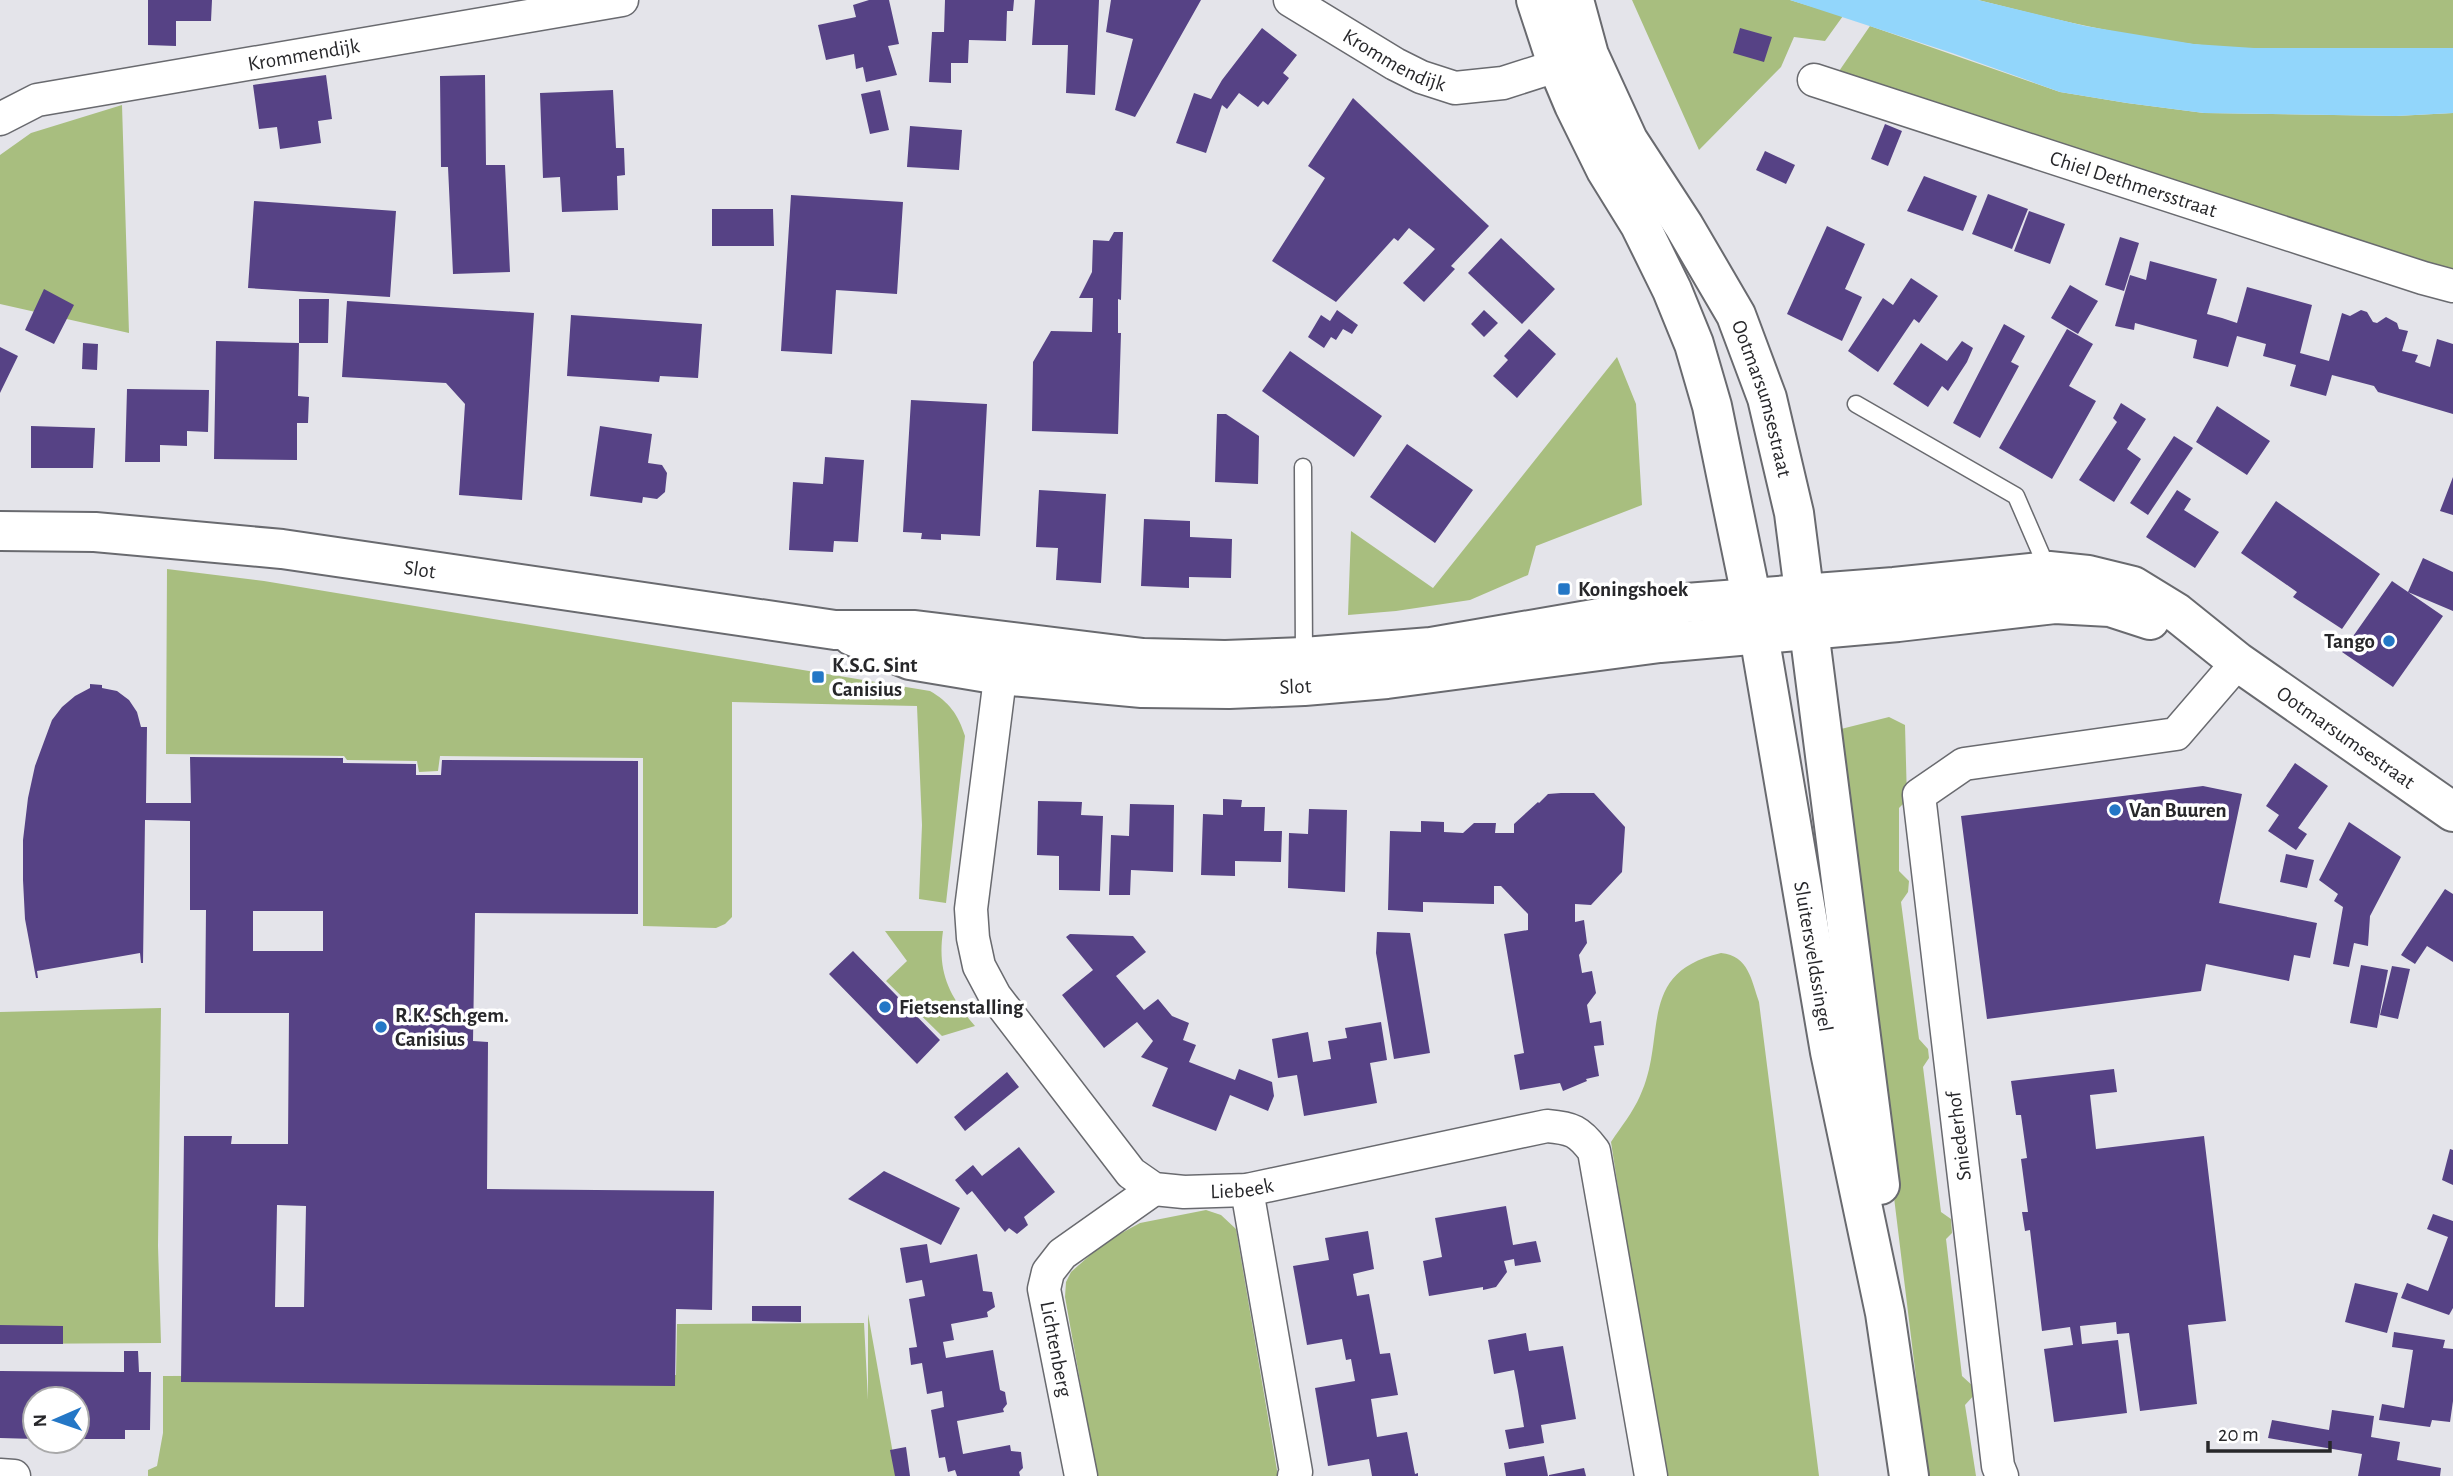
<svg xmlns="http://www.w3.org/2000/svg" width="2453" height="1476" viewBox="0 0 2453 1476" font-family="'Alegreya Sans',sans-serif">
<style>
.green{fill:#a8be7f}
.water{fill:#92d6fb}
.building{fill:#564285;fill-rule:evenodd}
.lines{fill:none;stroke-linecap:round;stroke-linejoin:round}
.service-casing{stroke:#696a6f;stroke-width:19}
.minor-casing{stroke:#696a6f;stroke-width:35}
.tertiary-casing{stroke:#696a6f;stroke-width:42}
.primary-casing{stroke:#696a6f;stroke-width:42}
.service{stroke:#fff;stroke-width:16}
.minor{stroke:#fff;stroke-width:32}
.tertiary{stroke:#fff;stroke-width:38}
.primary{stroke:#fff;stroke-width:38}
.poi-dot{fill:#2477c6;stroke:#fff;stroke-width:2.5}
.labels{text-anchor:middle;dominant-baseline:central;stroke-width:7;stroke-linejoin:round;paint-order:stroke}
.street-label{font-size:21px;fill:#27272a;stroke:#fff}
.poi-label{font-size:21px;font-weight:bold;fill:#27272a;stroke:#fff;text-anchor:start}
</style>
<rect width="100%" height="100%" fill="#e4e4ea"/>
<path class="green" d="M1632 0H1790L1843 16 1825 41 1794 37 1781 67 1699 150Z
M1978 0H2453V48C2369 49 2275 54 2192 44 2119 35 2049 18 1978 0Z
M1870 26 2060 92 2127 103 2204 113 2396 116 2453 113V278L1835 77Z
M122 105 129 333 0 304V155L31 133Z
M1617 357 1636 404 1642 505 1536 546 1528 575 1470 600 1396 611 1348 615 1351 531 1433 588Z
M167 569 264 581 930 691C949 702 958 714 965 736L946 903 919 899 922 825 917 706 732 702V917L725 924 716 928 643 926V758L440 756 438 771 419 772 417 761 347 760 344 756 166 754Z
M1889 717 1905 725 1907 800 1899 808V871L1909 881 1908 892 1901 902 1919 1039 1928 1049 1929 1058 1923 1067 1941 1212 1951 1219 1952 1233 1946 1239 1962 1376 1974 1387 1975 1394 1965 1405 1976 1476H1928L1837 730Z
M885 931H943C937 972 949 996 975 1026L942 1036 886 981 907 961Z
M1721 953C1749 956 1751 980 1759 1002L1819 1476H1662L1611 1142C1621 1127 1633 1112 1640 1096 1668 1036 1635 973 1721 953Z
M161 1008 158 1246 161 1343 0 1344V1012Z
M1206 1210 1221 1215 1236 1229 1278 1476H1097L1065 1297 1066 1282 1071 1272 1105 1242 1140 1223Z
M868 1314 897 1476H148V1470L157 1466 163 1433V1376L676 1375 677 1324 864 1323 868 1400Z"/>
<path class="water" d="M1790 0H1978L2085 26 2194 44 2254 48H2453V113L2396 116 2204 113 2127 103 2060 92 1952 53Z"/>
<path class="building" d="M148 0H212L211 21H176V46L148 45Z
M869 0H889L899 44 888 46 897 75 866 82 863 67 856 69 854 54 826 60 818 25 856 17 853 5Z
M945 0H1014L1013 11H1007L1006 41 969 40 968 63H951V83L929 82 932 32H944Z
M1035 0H1099L1095 95 1066 93 1068 45H1032Z
M1111 0H1201L1135 117 1115 110 1133 39 1106 32Z
M1262 28 1297 55 1283 73 1289 78 1268 105 1263 101 1258 107 1239 93 1227 109 1222 105 1206 153 1176 143 1194 93 1211 99 1222 80Z
M1740 28 1772 37 1764 62 1733 53Z
M326 75 332 119 318 121 321 143 280 149 277 127 259 129 253 85Z
M485 75 486 165H505L510 272 453 274 448 167H441L440 76Z
M613 90 616 148H624L625 175 617 176 618 210 562 212 560 177 543 178 540 93Z
M880 90 889 130 870 134 861 94Z
M1353 98 1489 226 1451 266 1455 269 1424 302 1403 283 1435 249 1409 228 1398 241 1394 238 1336 302 1272 261 1325 178 1308 166Z
M1885 124 1902 131 1888 166 1871 159Z
M910 126 962 130 959 170 907 167Z
M1765 151 1795 165 1786 184 1756 170Z
M1924 176 1977 196 1963 231 1907 211Z
M1988 194 2028 209 2012 249 1972 234Z
M791 195 903 202 897 294 836 290 832 354 781 351Z
M254 201 396 211 390 297 248 288Z
M712 209H773L774 246H712Z
M2029 211 2065 224 2050 264 2014 251Z
M1827 226 1865 244 1845 289 1862 297 1842 341 1787 314Z
M1114 232H1123L1121 300 1118 299V333H1121L1118 434 1032 431 1033 362 1051 331 1092 332 1093 298H1079L1092 272 1093 240 1109 241Z
M2120 237 2139 243 2124 291 2105 285Z
M1501 238 1555 289 1522 324 1468 273Z
M2150 261 2217 279 2207 314 2222 318 2237 323 2247 287 2312 305 2300 353 2329 361 2342 313 2350 316 2361 310 2367 312 2373 322 2377 323 2386 317 2397 323 2399 329 2408 331 2402 351 2418 355 2415 362 2430 367 2437 339 2453 344V414L2378 392 2374 386 2332 375 2326 396 2290 386 2296 365 2263 356 2266 344 2237 336 2228 367 2193 358 2197 340 2135 323 2134 330 2115 326 2130 275 2146 280Z
M1911 278 1938 296 1919 323 1914 319 1878 372 1848 351 1883 298 1893 305Z
M2070 285 2098 301 2078 334 2051 318Z
M44 289 74 305 54 344 25 330Z
M299 299H329L328 343H299Z
M347 301 534 313 522 500 459 495 465 404 446 383 342 377Z
M1337 310 1358 325 1352 334 1343 329 1336 340 1331 337 1324 348 1308 337 1321 315 1330 321Z
M1484 310 1498 323 1484 337 1471 324Z
M571 315 702 324 698 378 660 376 659 382 567 376Z
M2004 324 2025 336 2011 362 2019 366 1980 438 1953 423Z
M1529 329 1556 354 1517 398 1493 376 1508 360 1504 356Z
M2067 329 2093 344 2069 386 2096 401 2052 479 1999 448Z
M216 341 299 343 298 396 309 397 308 423H297V460L214 459Z
M1962 341 1973 348 1967 362 1948 391 1942 386 1928 407 1893 384 1921 343 1947 361Z
M83 343 98 344 97 370 82 369Z
M0 347 18 356 0 393Z
M1290 351 1382 416 1354 457 1262 391Z
M127 389 209 390 208 432 187 431V446L160 445V462H125Z
M911 400 987 404 980 536 941 534V540L921 539 922 533 903 532Z
M2121 403 2146 419 2127 449 2141 459 2114 502 2079 480 2117 422 2113 418Z
M2217 406 2270 441 2247 475 2196 442Z
M1217 414H1226L1259 436 1258 484 1215 482Z
M31 426 95 428 93 468H31Z
M600 426 652 434 648 463 662 465 667 473 665 492 657 499 643 497 642 503 590 496Z
M2174 436 2193 448 2148 515 2130 503Z
M1407 444 1473 490 1435 543 1370 497Z
M825 457 864 460 858 542 834 541 833 552 789 550 793 482 823 484Z
M2453 477V515L2440 511Z
M1039 490 1106 494 1101 583 1056 580 1058 548 1036 547Z
M2177 490 2191 499 2184 510 2219 532 2195 568 2146 537Z
M2276 501 2380 574 2342 629 2293 597 2297 592 2241 553Z
M1144 519 1190 521V537L1232 539 1231 578 1189 577V588L1141 586Z
M2423 558 2453 572V611L2408 592Z
M2392 581 2443 616 2393 687 2342 652Z
M90 684 102 685V688L117 691 129 700 137 712 141 727H147L146 803H191L190 757 343 758V763L416 764V775H441L442 760 638 761V914L475 913 473 1041 488 1042 487 1189 714 1191 712 1310 676 1309 675 1386 181 1382 184 1136H232L231 1144H288L289 1013H205L206 910H190V821L145 820 143 963H141L140 953 37 971 38 978H36L25 919 23 880V840L28 798 35 766 52 720 62 707 75 696 90 688ZM253 911H323V951H253ZM277 1205 306 1206 304 1307H275Z
M2295 763 2328 786 2298 828 2307 834 2296 850 2268 831 2279 815 2266 806Z
M2203 786 2242 794 2219 903 2317 923 2310 958 2294 955 2289 981 2206 964 2201 991 1987 1019 1961 816Z
M1561 793H1594L1625 827 1622 872 1591 905 1575 904V922L1584 920 1587 943 1579 955 1582 973 1592 971 1596 993 1587 1005 1590 1023 1601 1021 1604 1045 1594 1046 1599 1076 1586 1079 1587 1081 1563 1091 1560 1083 1520 1090 1514 1055 1524 1053 1504 934 1528 930V914L1501 886H1494V904L1423 902V912L1388 910 1390 831 1421 832V821L1444 822V832L1463 833 1474 823H1496L1495 833H1514V824L1538 802 1539 803 1548 794Z
M1223 799 1242 800 1241 807H1265L1264 831H1282L1281 862 1235 861V876L1201 875 1203 814 1223 815Z
M1038 801 1082 802 1081 815 1103 816 1100 891 1059 890V856L1037 855Z
M1130 804 1174 805 1173 872 1131 870 1130 895H1109L1111 835 1129 836Z
M1309 809 1347 810 1345 892 1288 888 1289 833 1308 834Z
M2349 822 2401 857 2370 916 2368 946 2354 943 2349 967 2333 964 2343 907 2334 901 2338 894 2319 880Z
M2286 854 2314 860 2307 888 2280 882Z
M2445 889 2453 894V962L2427 946 2415 964 2401 955Z
M1377 932 1410 933 1430 1053 1394 1059 1376 953Z
M1070 934 1133 936 1146 952 1116 976 1144 1010 1158 999 1172 1016 1189 1023 1183 1040 1196 1045 1189 1062 1235 1080 1239 1069 1272 1082 1274 1096 1268 1111 1230 1095 1216 1131 1152 1106 1168 1068 1141 1057 1153 1041 1137 1022 1104 1048 1062 995 1093 970 1066 937Z
M853 951 940 1040 917 1064 829 974Z
M2361 965 2388 970 2377 1028 2350 1023Z
M2392 966 2410 969 2398 1019 2380 1015Z
M1381 1022 1387 1060 1370 1063 1377 1103 1304 1116 1297 1075 1278 1078 1272 1039 1308 1032 1313 1062 1331 1059 1328 1041 1347 1038 1345 1028Z
M2114 1069 2117 1092 2090 1095 2096 1149 2204 1136 2226 1321 2188 1325 2197 1404 2140 1411 2129 1333 2117 1334 2116 1322 2080 1326 2082 1344 2118 1340 2127 1413 2054 1422 2044 1349 2073 1345 2070 1327 2042 1331 2030 1230 2025 1231 2022 1212H2028L2021 1159 2027 1158 2021 1115H2016L2011 1081Z
M1007 1072 1019 1087 965 1131 954 1117Z
M1019 1147 1055 1192 1024 1217 1028 1225 1017 1234 1009 1228 1005 1232 972 1191 967 1195 955 1180 973 1165 982 1176Z
M2450 1149 2453 1150V1185L2442 1180Z
M884 1171 960 1208 941 1245 848 1199Z
M1506 1206 1513 1245 1536 1241 1541 1262 1515 1266 1514 1259 1504 1261 1507 1272 1496 1287 1483 1290V1287L1429 1296 1423 1261 1442 1257 1435 1218Z
M2433 1214 2453 1221V1308L2449 1315 2401 1298 2407 1283 2428 1291 2448 1237 2427 1229Z
M1368 1231 1374 1269 1353 1274 1357 1296 1369 1294 1380 1354 1390 1353 1398 1395 1371 1399 1377 1437 1407 1432 1415 1474 1418 1473V1476H1372L1369 1459 1328 1466 1315 1388 1355 1381 1351 1359 1346 1360 1342 1339 1307 1345 1293 1266 1329 1260 1325 1238Z
M927 1244 930 1263 977 1254 983 1291 992 1292 995 1307 987 1312 988 1317 951 1324 954 1340 943 1342 946 1358 993 1350 1000 1390 1005 1392 1007 1404 1003 1409 1004 1412 957 1421 963 1454 1010 1445 1011 1451 1021 1452 1023 1468 1019 1472 1020 1476H957L955 1470 948 1472 945 1457 939 1458 931 1410 944 1407 942 1391 927 1394 922 1363 911 1365 909 1348 917 1347 909 1299 925 1296 922 1280 906 1283 900 1248Z
M2355 1283 2398 1293 2387 1333 2345 1322Z
M752 1306H801V1322L752 1321Z
M0 1325 63 1326V1344H0Z
M2394 1332 2445 1340 2443 1348 2453 1349V1401L2450 1422 2432 1420 2430 1427 2379 1420 2382 1404 2404 1408 2413 1350 2392 1347Z
M1526 1333 1529 1351 1563 1346 1576 1419 1541 1425 1544 1443 1509 1449 1505 1430 1524 1427 1518 1391 1514 1370 1494 1374 1488 1340Z
M124 1351H138L139 1372H151L150 1430H125V1439H77V1399H35V1439L0 1438V1371L124 1372Z
M2332 1410 2374 1416 2371 1437 2400 1442 2397 1460 2441 1468 2440 1476H2358L2362 1454 2268 1438 2272 1420 2329 1430Z
M906 1447 910 1476H895L890 1450Z
M1544 1456 1548 1476H1506L1504 1463Z
M1584 1468 1586 1476H1549V1475Z"/>
<g class="lines">
<g class="service-casing">
<path id="service" d="M1856 404 2016 496 2048 570
M1303 467 1304 657"/>
</g>
<g class="minor-casing">
<g id="minor">
<path id="s1" d="M1290 0 1395 64 1421 77 1455 88 1503 83 1578 59"/>
<path id="s2" d="M1814 80 2423 278 2453 286"/>
<path id="s3" d="M0 119 37 100 622 0"/>
<path id="s4" d="M1003 654 971 909 973 938 979 966 995 996 1131 1173 1154 1189 1184 1192 1247 1190 1547 1126C1572 1128 1579 1131 1594 1151L1651 1476"/>
<path d="M1247 1190 1296 1472 1294 1476"/>
<path d="M0 1475 14 1476"/>
<path d="M1081 1476 1044 1289 1048 1272 1062 1254 1154 1189"/>
<path d="M2002 1476 1998 1466 1919 795 1964 764 2176 734 2238 662"/>
</g>
</g>
<g class="tertiary-casing">
<g id="tertiary">
<path id="s5" d="M0 531 95 532 282 549 835 630H915L1143 658 1225 660 1304 657 1431 647 1686 603 1894 587 2049 571 2088 575 2133 586 2177 613 2238 662 2453 812"/>
<path id="s6" d="M852 636 910 660 1000 675 1142 688 1229 689 1304 686 1387 679 1660 643 1898 622 2055 604 2110 607 2150 620"/>
</g>
</g>
<g class="primary-casing">
<g id="primary">
<path id="s7" d="M1536 0 1558 67 1574 105 1606 170 1640 225 1672 290 1694 344 1712 406 1759 635 1830 1052 1885 1313 1909 1476"/>
<path id="s8" d="M1574 0 1589 55 1628 140 1684 226 1736 315 1767 398 1794 513 1880 1185"/>
</g>
</g>
<use href="#service" class="service"/>
<use href="#minor" class="minor"/>
<use href="#tertiary" class="tertiary"/>
<use href="#primary" class="primary"/>
</g>
<g class="poi-dot">
<rect x="1557" y="582" width="14" height="14" rx="3.5"/>
<circle cx="2389" cy="641" r="7"/>
<rect x="811" y="670" width="14" height="14" rx="3.5"/>
<circle cx="2115" cy="810" r="7"/>
<circle cx="885" cy="1007" r="7"/>
<circle cx="381" cy="1027" r="7"/>
</g>
<g class="labels">
<g class="street-label">
<text stroke="none"><textPath href="#s3" startOffset="312">Krommendijk</textPath></text>
<text stroke="none"><textPath href="#s1" startOffset="121">Krommendijk</textPath></text>
<text stroke="none"><textPath href="#s2" startOffset="336">Chiel Dethmersstraat</textPath></text>
<text stroke="none"><textPath href="#s8" startOffset="444">Ootmarsumsestraat</textPath></text>
<text stroke="none"><textPath href="#s5" startOffset="422">Slot</textPath></text>
<text stroke="none"><textPath href="#s6" startOffset="450">Slot</textPath></text>
<text stroke="none"><textPath href="#s5" startOffset="2410">Ootmarsumsestraat</textPath></text>
<text stroke="none"><textPath href="#s7" startOffset="1004">Sluitersveldssingel</textPath></text>
<text transform="translate(1959 1136) rotate(-97)">Sniederhof</text>
<text stroke="none"><textPath href="#s4" startOffset="688">Liebeek</textPath></text>
<text transform="translate(1056 1349) rotate(79)">Lichtenberg</text>
</g>
<g class="poi-label">
<text x="1578" y="589">Koningshoek</text>
<text x="2375" y="641" text-anchor="end">Tango</text>
<text x="832" y="665">K.S.G. Sint<tspan x="832" dy="24">Canisius</tspan></text>
<text x="2129" y="810">Van Buuren</text>
<text x="899" y="1007">Fietsenstalling</text>
<text x="395" y="1015">R.K. Sch.gem.<tspan x="395" dy="24">Canisius</tspan></text>
</g>
</g>
<g transform="translate(56 1420) rotate(268)"><circle r="33" fill="#ffffff" stroke="#a9a9aa" stroke-width="2"/>
<path d="M0-5L12 26L0 18L-12 26Z" fill="#2477c6"/>
<text y="-10" font-size="19" font-weight="bold" text-anchor="middle" fill="#27272a">N</text>
</g>
<path d="M2208 1441v10h122v-10" fill="none" stroke="#27272a" stroke-width="3.5"/>
<text x="2218" y="1441" font-size="21" fill="#27272a" stroke="#ffffff" stroke-width="5" paint-order="stroke">20 m</text>
</svg>
